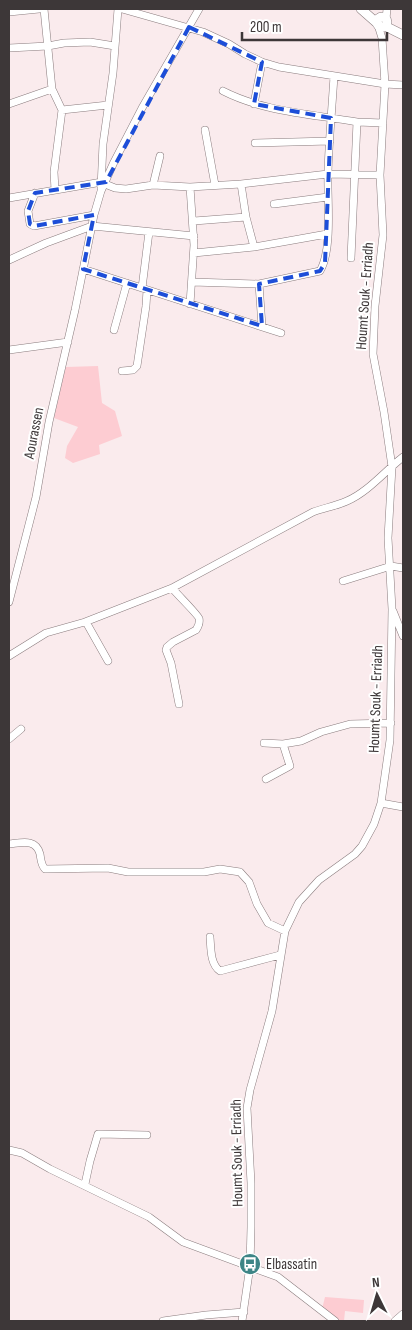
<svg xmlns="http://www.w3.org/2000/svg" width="412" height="1330" viewBox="0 0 412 1330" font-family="'Sofia Sans Condensed',sans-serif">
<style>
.green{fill:#fdccd2}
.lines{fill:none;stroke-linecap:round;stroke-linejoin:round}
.minor-casing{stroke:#8a7c7e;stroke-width:8}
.major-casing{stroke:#8a7c7e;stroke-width:10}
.minor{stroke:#fff;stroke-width:7}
.major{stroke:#fff;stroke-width:9}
.marked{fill:none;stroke:#1d4ed8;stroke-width:4;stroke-dasharray:10 6;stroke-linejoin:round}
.labels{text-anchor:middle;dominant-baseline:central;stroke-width:4;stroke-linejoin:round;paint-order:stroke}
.street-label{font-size:15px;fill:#3d3738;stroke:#fff}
.poi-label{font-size:15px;fill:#3d3738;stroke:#fff;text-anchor:start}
</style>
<rect width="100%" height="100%" fill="#faebed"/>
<path class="green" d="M98 366 102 403 115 411 122 436 99 445 100 454 73 463 65 458 67 446 78 427 54 418 64 374 66 367Z
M325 1297 364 1300 363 1313 345 1311 344 1321H340L322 1309Z"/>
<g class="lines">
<g class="minor-casing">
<path id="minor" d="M44 9 52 89 62 110 54 172 55 190
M122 9 203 32 229 44 245 54 262 62 279 67 385 84 403 85
M9 12 39 9
M386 19 387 9
M9 48 48 46 64 43 90 42 115 46
M223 91C264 112 312 114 357 122
M9 104 52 89
M254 104 262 62
M62 110 108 105
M205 130 215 185
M255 143 330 141
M105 184 115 188 126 189 153 185 190 187 241 184 328 174 380 175
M241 184 246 217 254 247
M153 185 160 156
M101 188 103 144 113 73 118 9
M35 193 28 211 30 224 34 226 94 215
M9 198 102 182
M274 204 328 197
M194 221 246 217
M194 253 254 247 327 234
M351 258 357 122 383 123
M9 260 46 243 92 226 194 236
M83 269 281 333
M192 282 259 284 320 271C333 249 327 199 328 172 329 140 332 108 334 76
M259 284 262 326
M142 288 149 232
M190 304 194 245 190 187
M114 330 127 283
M9 350 68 342
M122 371 133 370 137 366 146 306 147 290
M343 581 391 566 403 568
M172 588C176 593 199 616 199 618 200 622 198 627 196 630L173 642 167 647 166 650 171 663 179 704
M9 602 36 497 49 422 75 310 94 215 101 191 114 162 142 108 199 9
M393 611 403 636
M86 622 108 661
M9 656 46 633 85 622 172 588 313 512C324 508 336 506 347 501 368 492 385 471 403 457
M9 739 21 729
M264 743 283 744 301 741 321 732 350 724 391 723
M266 779 290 766 283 744
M381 803 403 807
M9 844C21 843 36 838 40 854 41 860 41 865 45 869L108 868 128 872H204L220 869 240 872 249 882 257 904 268 923 285 931
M210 937C211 948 210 964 220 971L280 955
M9 1150 22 1153 50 1169 149 1217 183 1242 278 1277 335 1321
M85 1184 90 1161 98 1134 147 1135
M163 1321 206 1315 244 1312
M242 1321 250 1266 251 1227V1183L247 1108 250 1090 272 1011 285 931 299 902 319 880 355 854 362 846 374 824 381 803 390 740 392 609 388 538 392 467 384 412 373 354 375 306 383 235 380 175 385 84 382 38 378 25
M395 1321 403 1314"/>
</g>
<g class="major-casing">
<path id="major" d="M361 9 378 24
M377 22a5 5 0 1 1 10 0a5 5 0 1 1-10 0Z
M385 26 403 35"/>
</g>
<use href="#minor" class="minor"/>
<use href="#major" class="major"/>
</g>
<path class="marked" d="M189 27 262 62 254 104 331 118 325 263 320 271 259 284 262 326 83 269 94 215 34 226 30 224 28 211 35 193 106 182Z"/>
<defs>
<g id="bus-disc" transform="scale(1.125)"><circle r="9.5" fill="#3d8586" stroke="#fff"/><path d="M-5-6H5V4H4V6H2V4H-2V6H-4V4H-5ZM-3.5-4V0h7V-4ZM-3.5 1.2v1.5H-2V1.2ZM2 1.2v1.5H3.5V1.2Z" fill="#fff"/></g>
</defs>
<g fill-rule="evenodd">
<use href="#bus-disc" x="250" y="1264"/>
</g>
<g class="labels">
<g class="street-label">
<text transform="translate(365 296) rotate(-86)">Houmt Souk - Erriadh</text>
<text transform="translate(34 433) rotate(-79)">Aourassen</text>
<text transform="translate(376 699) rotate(-88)">Houmt Souk - Erriadh</text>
<text transform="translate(237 1153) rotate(-91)">Houmt Souk - Erriadh</text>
</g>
<g class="poi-label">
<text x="266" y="1264">Elbassatin</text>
</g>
</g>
<rect width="412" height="1330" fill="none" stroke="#3d3738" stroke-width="20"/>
<g transform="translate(377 1295) rotate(355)" stroke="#ffffff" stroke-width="4" paint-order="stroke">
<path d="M0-4L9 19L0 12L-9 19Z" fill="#3d3738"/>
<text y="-8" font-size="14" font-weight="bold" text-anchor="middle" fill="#3d3738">N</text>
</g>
<path d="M242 32v8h145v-8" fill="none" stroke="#3d3738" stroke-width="2.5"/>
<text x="250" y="32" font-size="15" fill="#3d3738" stroke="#ffffff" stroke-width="4" paint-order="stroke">200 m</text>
</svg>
